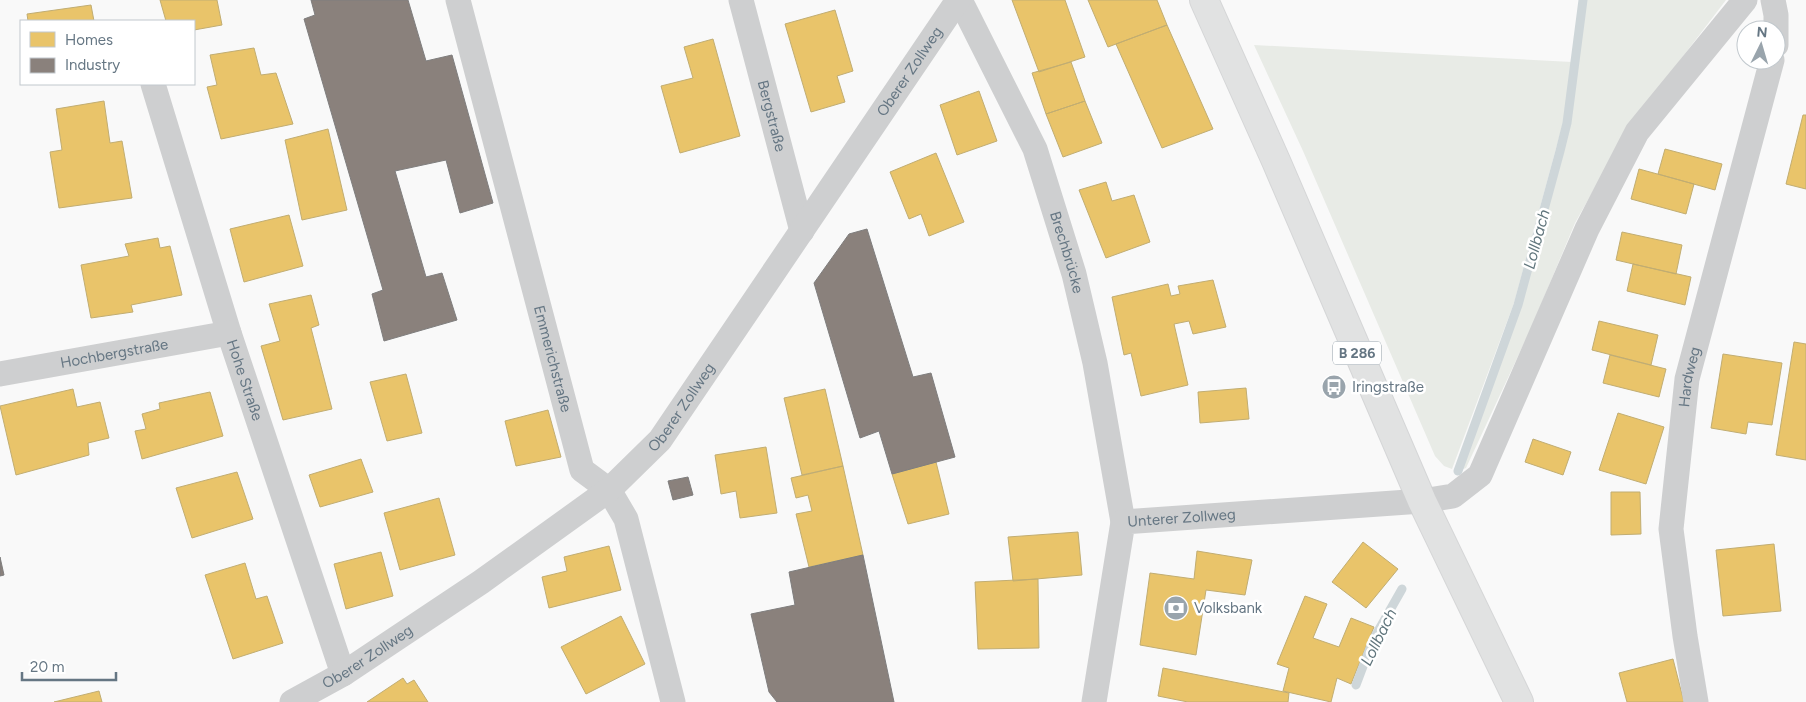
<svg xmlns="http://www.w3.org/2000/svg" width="1806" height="702" font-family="Figtree,sans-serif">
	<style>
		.green { fill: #e8ebe6 }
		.homes { fill: #e9c46a; stroke: #c1ad72 }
		.industry { fill: #8a817c; stroke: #7f7e7e }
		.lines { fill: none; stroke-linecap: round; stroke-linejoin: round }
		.stream { stroke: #ced6d9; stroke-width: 9 }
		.primary-casing { stroke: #d5d6d7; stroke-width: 30 }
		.street { stroke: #cecfd0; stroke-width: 25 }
		.primary { stroke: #e1e2e2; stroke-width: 28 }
		.labels { text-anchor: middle; stroke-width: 5; stroke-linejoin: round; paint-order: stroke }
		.shield { fill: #fff; stroke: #939fa8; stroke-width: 1 }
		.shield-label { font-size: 14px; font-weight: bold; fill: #657683 }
		.street-label { font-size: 15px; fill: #657683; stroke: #fff }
		.poi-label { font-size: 15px; fill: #657683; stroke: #fff; text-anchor: start }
		.water-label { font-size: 16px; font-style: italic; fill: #60757c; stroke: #fff }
	</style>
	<rect width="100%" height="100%" fill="#f9f9f9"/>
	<path class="green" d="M1583,0H1726L1629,127L1575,223L1532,326L1466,468L1458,471L1518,305L1560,151L1567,123Z
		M1254,45L1572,62L1563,123L1514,303L1452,469L1444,466L1435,456L1303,151Z"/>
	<path class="homes" d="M160,0H217L222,25L194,30V21H166Z
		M1012,0H1065L1085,57L1039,72Z
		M1088,0H1157L1167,25L1108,47Z
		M91,5L94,21H28L27,14Z
		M835,10L853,71L837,76L845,102L811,112L785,24Z
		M1167,25L1213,129L1162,148L1116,44Z
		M713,39L740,136L680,153L661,86L693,78L684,47Z
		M254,48L261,75L276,73L293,124L221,139L207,87L217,85L210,55Z
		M1071,62L1085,101L1046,114L1032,73Z
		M979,91L997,141L957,155L940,105Z
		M104,101L110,143L122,141L132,198L59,208L50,152L62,150L56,109Z
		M1085,101L1102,143L1063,157L1046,114Z
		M1803,115H1806V189L1786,184Z
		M328,129L347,210L302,220L285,140Z
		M1665,149L1722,164L1715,190L1658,174Z
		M936,153L964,222L929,236L921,214L909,219L890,172Z
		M1639,169L1694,184L1686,214L1631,199Z
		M1106,182L1112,201L1134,195L1150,242L1106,258L1079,190Z
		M289,215L303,266L244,282L230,229Z
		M1622,232L1682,245L1676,274L1616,260Z
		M158,238L160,248L170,246L182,295L131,305L133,312L91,318L81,265L129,256L125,244Z
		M1633,264L1691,277L1685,305L1627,291Z
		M1213,280L1226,327L1193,334L1189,321L1174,324L1188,385L1141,396L1131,353L1124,355L1112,297L1168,284L1171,296L1180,294L1178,286Z
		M311,295L319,325L311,328L332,409L283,420L261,346L280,341L269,304Z
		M1599,321L1658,335L1651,365L1592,350Z
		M1794,342L1806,344V460L1776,455Z
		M1723,354L1782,363L1772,425L1748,422L1746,434L1711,428Z
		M1610,355L1666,369L1659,397L1603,383Z
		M406,374L422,433L387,441L370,382Z
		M1246,388L1249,419L1200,423L1198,392Z
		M73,389L77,407L100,402L109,438L88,443L89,455L16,475L0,406Z
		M825,389L843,466L802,475L784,398Z
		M210,392L223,436L142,459L135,431L146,429L142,414L160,409L159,403Z
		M548,410L561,457L516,466L505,421Z
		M1618,413L1664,427L1646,484L1599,470Z
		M1533,439L1571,452L1563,475L1525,462Z
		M766,447L777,513L740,518L736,491L721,494L715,455Z
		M361,459L373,492L320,507L309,475Z
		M936,462L949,514L908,524L892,474Z
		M843,466L863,555L809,567L796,514L812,511L808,495L796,498L791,478Z
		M237,472L253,519L192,538L176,488Z
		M1611,492H1640L1641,534L1611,535Z
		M439,498L455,555L400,570L384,513Z
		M1078,532L1082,575L1013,581L1008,537Z
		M1363,542L1398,569L1366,608L1332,582Z
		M1774,544L1781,611L1723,616L1716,550Z
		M609,546L621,590L549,608L542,577L567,571L564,557Z
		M1197,551L1252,560L1245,595L1206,590L1196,655L1140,645L1150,573L1194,579Z
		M381,552L393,596L346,609L334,564Z
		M245,563L256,599L267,596L283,643L233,659L205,575Z
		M1038,579L1039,648L978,649L975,582Z
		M1305,596L1327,604L1313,638L1339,647L1351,618L1374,627L1351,684L1337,678L1331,702L1283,691L1289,668L1277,664Z
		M621,616L645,664L586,694L561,647Z
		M1673,659L1684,702H1627L1619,673Z
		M1163,668L1289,693L1288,702H1188L1158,696Z
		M403,678L407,684L414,680L428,702H367Z
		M99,691L102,702H54Z"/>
	<path class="industry" d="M311,0H408L426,61L452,55L493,203L460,213L446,160L395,171L426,277L442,273L457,320L384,341L372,294L383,290L304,19L315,15Z
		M867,229L913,377L931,373L955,457L892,474L879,431L860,438L814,283L849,234Z
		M688,477L693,495L673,500L668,481Z
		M863,555L894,702H777L769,692L751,614L795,605L789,572Z
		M0,557L4,575L0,576Z"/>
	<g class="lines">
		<path class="stream" d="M1458,471L1518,305L1560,151L1567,123L1583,0
			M1356,685L1373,640L1402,589"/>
		<defs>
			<path id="primary" d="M1204,0L1276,161L1422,501L1519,702"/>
		</defs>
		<use href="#primary" class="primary-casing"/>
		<g class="street">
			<path id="s1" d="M458,0L582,470L609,490L626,519L673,702"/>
			<path id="s2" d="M741,0L802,231"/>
			<path id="s3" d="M960,0L1035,149L1074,274L1095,363L1123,522"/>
			<path d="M1773,0L1776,15V45"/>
			<path id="s4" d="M153,84L229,333L343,674"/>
			<path id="s5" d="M0,374L229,333"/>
			<path id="s6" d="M292,702L343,674L481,582L609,490L660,440L958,0"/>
			<path id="s7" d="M1094,702L1123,522L1422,501L1453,496L1480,475L1587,229L1637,132L1745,0"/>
			<path id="s8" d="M1696,702L1685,636L1671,529L1687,379L1772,60"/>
		</g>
		<use href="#primary" class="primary"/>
	</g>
	<defs>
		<symbol id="bus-disc" viewBox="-11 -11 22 22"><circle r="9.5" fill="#99a4ac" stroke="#fff"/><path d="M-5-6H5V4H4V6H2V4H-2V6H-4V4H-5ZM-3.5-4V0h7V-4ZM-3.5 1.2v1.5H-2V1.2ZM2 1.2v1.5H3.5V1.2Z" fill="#fff"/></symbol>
		<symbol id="bank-disc" viewBox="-11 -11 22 22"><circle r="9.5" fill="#99a4ac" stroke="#fff"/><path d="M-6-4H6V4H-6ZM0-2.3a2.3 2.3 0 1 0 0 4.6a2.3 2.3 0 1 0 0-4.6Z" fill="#fff"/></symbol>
	</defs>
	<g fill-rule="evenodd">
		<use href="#bus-disc" x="1320" y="373" width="28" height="28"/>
		<use href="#bank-disc" x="1162" y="594" width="28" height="28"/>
	</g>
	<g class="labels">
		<rect class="shield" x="1333" y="341.5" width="48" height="23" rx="4"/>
		<g class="shield-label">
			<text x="1357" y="358">B 286</text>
		</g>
		<g class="street-label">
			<text dy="5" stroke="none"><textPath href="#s6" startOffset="898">Oberer Zollweg</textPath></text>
			<text dy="5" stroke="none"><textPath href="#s2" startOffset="120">Bergstraße</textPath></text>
			<text dy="5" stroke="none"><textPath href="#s3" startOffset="275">Brechbrücke</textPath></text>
			<text dy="5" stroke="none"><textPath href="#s5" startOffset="116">Hochbergstraße</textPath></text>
			<text dy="5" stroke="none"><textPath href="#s1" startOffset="371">Emmerichstraße</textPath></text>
			<text dy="5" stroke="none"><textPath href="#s8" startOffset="328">Hardweg</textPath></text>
			<text dy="5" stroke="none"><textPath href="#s4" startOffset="310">Hohe Straße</textPath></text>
			<text dy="5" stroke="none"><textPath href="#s6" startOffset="492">Oberer Zollweg</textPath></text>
			<text dy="5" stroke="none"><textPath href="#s7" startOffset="241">Unterer Zollweg</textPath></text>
			<text dy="5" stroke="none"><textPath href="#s6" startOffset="88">Oberer Zollweg</textPath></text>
		</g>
		<g class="poi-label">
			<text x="1352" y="392">Iringstraße</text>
			<text x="1194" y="613">Volksbank</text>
		</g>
		<g class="water-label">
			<text transform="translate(1536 239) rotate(-75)" y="6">Lollbach</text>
			<text transform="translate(1378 637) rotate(-64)" y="6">Lollbach</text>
		</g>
	</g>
	<rect x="20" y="20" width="175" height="65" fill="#ffffff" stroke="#c1c8cd"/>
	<rect x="30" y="32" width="25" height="15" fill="#e9c46a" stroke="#c1c8cd"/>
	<text x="65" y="45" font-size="15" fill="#657683">Homes</text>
	<rect x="30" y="58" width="25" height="15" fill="#8a817c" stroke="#c1c8cd"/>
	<text x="65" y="70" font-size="15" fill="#657683">Industry</text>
	<g transform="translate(1761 45) rotate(5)"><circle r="24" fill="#ffffff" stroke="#c1c8cd"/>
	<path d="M0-4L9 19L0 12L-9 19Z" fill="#99a4ac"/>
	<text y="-8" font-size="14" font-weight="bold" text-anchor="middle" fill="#657683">N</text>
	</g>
	<path d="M22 672v8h94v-8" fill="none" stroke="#657683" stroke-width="2.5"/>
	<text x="30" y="672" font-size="15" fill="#657683" stroke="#ffffff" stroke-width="4" paint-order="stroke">20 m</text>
</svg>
